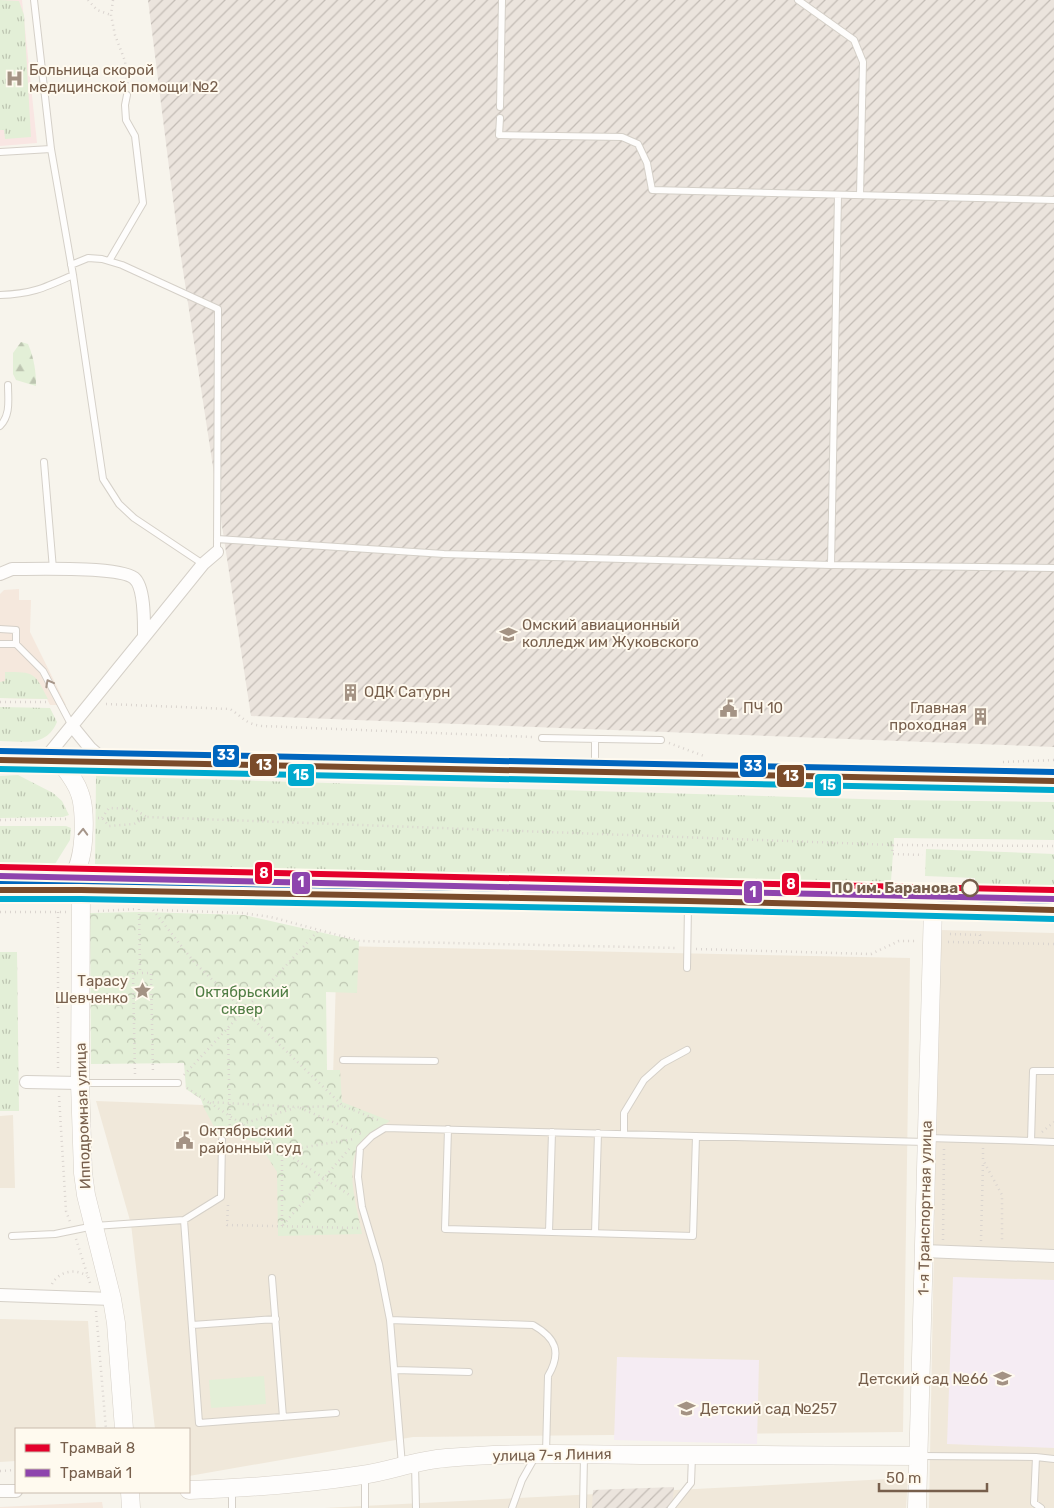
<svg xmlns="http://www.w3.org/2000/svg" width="1054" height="1508" font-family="Rubik,sans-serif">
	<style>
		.residential { fill: #f0e8da }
		.commercial { fill: #f5e8dd }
		.industrial { fill: url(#industrial-furrows) }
		.education { fill: #f5ecf3 }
		.medical { fill: #f9e6e3 }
		.grass { fill: url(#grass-tufts) }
		.forest { fill: url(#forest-firs) }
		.park { fill: url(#park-crowns) }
		.garden { fill: #e3efd7 }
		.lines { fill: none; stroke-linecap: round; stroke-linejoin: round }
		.lane-casing { stroke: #d5d0c8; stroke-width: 8 }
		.street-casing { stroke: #d5d0c8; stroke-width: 14 }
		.secondary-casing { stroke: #d6d0c7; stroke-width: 19 }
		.primary-casing { stroke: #d6cfc6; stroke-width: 21 }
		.path { stroke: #dad4cf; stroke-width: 2.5; stroke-dasharray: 1 4; stroke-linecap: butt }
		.lane { stroke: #fefdfc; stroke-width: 6 }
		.street { stroke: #fefdfc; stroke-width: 12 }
		.secondary { stroke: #fefdfc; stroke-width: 18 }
		.primary { stroke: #f3efe6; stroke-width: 20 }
		.bus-1-casing { stroke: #fffaef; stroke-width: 10 }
		.bus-2-casing { stroke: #fffaef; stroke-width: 10 }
		.bus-3-casing { stroke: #fffaef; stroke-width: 10 }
		.bus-1 { stroke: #7a4b2a; stroke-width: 6 }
		.bus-2 { stroke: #00a9ce; stroke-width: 6 }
		.bus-3 { stroke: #0065bd; stroke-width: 6 }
		.tram-1-casing { stroke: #fffaef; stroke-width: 10 }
		.tram-2-casing { stroke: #fffaef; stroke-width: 10 }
		.tram-1 { stroke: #e4002b; stroke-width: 6 }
		.tram-2 { stroke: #8e44ad; stroke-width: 6 }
		.oneway { stroke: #a6968a }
		.stop-dot { fill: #fffaef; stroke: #775f4c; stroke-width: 2.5 }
		.labels { text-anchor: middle; stroke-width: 4; stroke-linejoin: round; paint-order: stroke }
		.poi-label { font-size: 15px; fill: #775f4c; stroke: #fffaef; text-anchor: start }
		.stop-label { font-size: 15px; font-weight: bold; fill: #775f4c; stroke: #fffaef; text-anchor: end }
		.park-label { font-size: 15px; fill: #4f7d43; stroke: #fffaef }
		.street-label { font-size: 15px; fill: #775f4c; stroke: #fffaef }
		.line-badge { stroke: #fffaef; stroke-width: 2 }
		.badge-label { font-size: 14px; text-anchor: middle; font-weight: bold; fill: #fff }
	</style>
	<defs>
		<pattern id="industrial-furrows" width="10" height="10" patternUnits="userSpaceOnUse" patternTransform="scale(1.25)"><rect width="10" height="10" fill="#ebe4dd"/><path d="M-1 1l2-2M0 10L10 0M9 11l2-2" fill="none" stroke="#c3bcb5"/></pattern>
		<pattern id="grass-tufts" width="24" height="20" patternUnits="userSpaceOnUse" patternTransform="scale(1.25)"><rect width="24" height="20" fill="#e3efd7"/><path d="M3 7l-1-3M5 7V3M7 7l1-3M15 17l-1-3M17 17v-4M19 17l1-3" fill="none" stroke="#bdc5b1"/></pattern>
		<pattern id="forest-firs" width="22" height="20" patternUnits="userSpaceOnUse" patternTransform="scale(1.25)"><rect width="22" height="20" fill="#e3efd7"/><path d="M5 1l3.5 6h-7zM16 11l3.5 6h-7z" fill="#bdc5b1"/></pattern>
		<pattern id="park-crowns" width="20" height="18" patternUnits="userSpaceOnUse" patternTransform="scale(1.25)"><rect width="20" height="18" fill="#e3efd7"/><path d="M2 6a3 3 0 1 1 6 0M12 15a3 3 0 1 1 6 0" fill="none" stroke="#bdc5b1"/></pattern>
	</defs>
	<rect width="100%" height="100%" fill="#f7f4ec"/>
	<path class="residential" d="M940,930L1054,933V1508H929Z
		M337,946L910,958L903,1432L413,1437L189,1476V1429H155L131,1224L96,1101L332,1110Z
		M13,1115L15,1188H0V1116Z
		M0,1319L88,1321L96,1429H16V1461L0,1462Z
		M908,1478L906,1508H324Z"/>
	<path class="commercial" d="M19,589V600H31L30,632L66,705H50L47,699L0,698V594L4,590Z
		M102,1502L103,1508H0V1507Z"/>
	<path class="industrial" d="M148,0H1054V747L251,716L177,231Z
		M674,1487L672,1508H592L593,1490Z"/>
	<path class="education" d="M953,1277L1054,1280V1448L947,1444Z
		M617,1357L759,1360L757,1444L614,1440Z"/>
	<path class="medical" d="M0,0H22L37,143L0,146Z"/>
	<path class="grass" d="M0,0L19,1L24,15L31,137L5,139L4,130H0Z
		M5,672C35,672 34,672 48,699L0,698V682L5,681Z
		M0,707L50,708L57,722C46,748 23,741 0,741Z
		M18,775L53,793L62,801L69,815L63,817L0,818V776Z
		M96,776L894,800L1054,802V840L894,838L890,896L105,881L95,864Z
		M0,826H66L71,828L70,840L55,864L40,878L23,880L14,878L0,870Z
		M926,849L1054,854V896L975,894V878L925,876Z
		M0,952H17L19,1111H0Z"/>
	<path class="forest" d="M21,342L28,344C34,358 36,371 36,386L16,380L13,374V353Z"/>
	<path class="park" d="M142,912L244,915L359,941L357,993L326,992L327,1070H340L342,1102L390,1121C379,1128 363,1135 357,1148C346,1174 357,1208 362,1234L278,1236L277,1172L258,1142L218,1134L204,1108L201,1099L186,1089L184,1063L91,1064L90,913Z"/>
	<path class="garden" d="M264,1376L266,1404L211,1408L209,1380Z"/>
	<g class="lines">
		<defs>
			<path id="lane" d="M34,0L51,149L73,275L103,479L119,504L134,518L203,564
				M798,0L854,40L863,62L860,195
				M500,107L502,0
				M500,118L499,135L622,137L638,144L647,163L652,190L1054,200
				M0,152L51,149
				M109,261L143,203L135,136L126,120L125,105L127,95
				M71,265L88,258L102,259L122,265L218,309L217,552
				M0,295C32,294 44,288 73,275
				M0,426C11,415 8,399 8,385
				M44,462L53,569
				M217,539L444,554L831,565L1054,568
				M831,565L838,195
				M0,629L16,630V644
				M0,644H16L43,671L72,726
				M542,738L661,740
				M595,770V739
				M687,968L688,905
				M343,1060L435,1061
				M81,1083H178
				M448,1129L445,1229L693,1236L696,1136
				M624,1134V1113L644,1080L663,1063L687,1050
				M928,1138L1031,1141L1033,1071H1054
				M1031,1141L1054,1142
				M184,1220L221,1197L222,1140
				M549,1232L552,1132
				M595,1233L598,1133
				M12,1236L55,1234L94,1226L184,1220L199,1423L336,1413
				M272,1278L283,1417
				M390,1320L533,1325C556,1338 562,1352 548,1376L546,1453
				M192,1325L276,1319
				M395,1370L469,1372
				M920,1456L1036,1457L1054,1459
				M1036,1457L1034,1503L1041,1508
				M415,1464L416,1508
				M402,1465L390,1320L379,1264L362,1207L358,1177L360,1148L372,1136L385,1128L926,1142
				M365,1477V1508
				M232,1489V1508
				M512,1508L522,1480L535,1457
				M583,1508L584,1456
				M671,1508L691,1483L692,1456"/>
			<path id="street" d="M0,574L12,569C34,569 119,566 134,578C145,587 144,623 144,637L44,760
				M144,637L203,564L217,552
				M72,726L90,748L105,761
				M26,1082L80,1083
				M923,1251L1054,1256
				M0,1295L112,1299
				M0,1491H16"/>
			<path id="secondary" d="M47,890C54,886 65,883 71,877C86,864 86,811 80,794C76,781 67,771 59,760
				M81,890L80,1083L83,1173L86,1195L112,1299L116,1323L124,1429
				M189,1490C246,1488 304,1484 362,1475C390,1471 417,1460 446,1458C514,1452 582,1454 650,1455C739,1455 829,1455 918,1456
				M130,1492L131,1508
				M917,1508L933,907"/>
			<path id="primary" d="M0,760L1054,781
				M0,890H81L688,901L1054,910"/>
		</defs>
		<use href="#lane" class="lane-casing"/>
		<use href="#street" class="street-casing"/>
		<use href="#secondary" class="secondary-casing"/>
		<use href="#primary" class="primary-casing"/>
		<path class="path" d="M88,0L97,10L111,15
			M113,0L111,15L115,35L125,61L128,86
			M0,702H48
			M106,704L230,709C243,717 245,724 262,726L533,737
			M669,743L704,756
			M1003,762L1054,760
			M98,818H102L109,826L134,824L147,817L893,845L1054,846
			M102,818L109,808L134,809L147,817
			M0,820L68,819
			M893,845L892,854L923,855
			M139,909L140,973
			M153,910L194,962L343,1106L378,1120
			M157,910L243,913L271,917L360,941L678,948
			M98,911L137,909
			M0,912H66
			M58,912V1071
			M950,934L980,935V942
			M948,942L1054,944
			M696,949L871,954L899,941H917
			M228,1029L230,1133
			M135,1074L133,973H151L153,1074
			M184,1075L319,930
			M187,1088L208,1102L298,1107L343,1106
			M59,1096L66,1211L70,1222
			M210,1103L351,1196
			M300,1108L361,1134
			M242,1124L295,1108
			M1042,1132L1054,1122
			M983,1148V1160L1002,1195V1240
			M228,1205L227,1225L359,1228
			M283,1225L350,1148
			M282,1226V1151L354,1139
			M76,1239L91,1286
			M943,1240L944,1148
			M981,1241L983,1162
			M52,1284C59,1271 76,1268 87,1276
			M96,1311L106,1429
			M0,1471L16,1470"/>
		<use href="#lane" class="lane"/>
		<use href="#street" class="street"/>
		<use href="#secondary" class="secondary"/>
		<use href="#primary" class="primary"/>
		<defs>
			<path id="bus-1" d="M0,760L1054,781
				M0,890H81L688,901L1054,910"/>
			<path id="bus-2" d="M0,769L1054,790
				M0,899H81L688,910L1054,919"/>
			<path id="bus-3" d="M0,751L1054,772
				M0,881H81L688,892L1054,901"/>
		</defs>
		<use href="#bus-1" class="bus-1-casing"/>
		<use href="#bus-2" class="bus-2-casing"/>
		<use href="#bus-3" class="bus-3-casing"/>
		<use href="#bus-1" class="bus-1"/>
		<use href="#bus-2" class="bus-2"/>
		<use href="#bus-3" class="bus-3"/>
		<defs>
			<path id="tram-1" d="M0,867L1054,890"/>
			<path id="tram-2" d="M0,876L1054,899"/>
		</defs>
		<use href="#tram-1" class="tram-1-casing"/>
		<use href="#tram-2" class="tram-2-casing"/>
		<use href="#tram-1" class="tram-1"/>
		<use href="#tram-2" class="tram-2"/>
	</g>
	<defs><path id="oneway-chevron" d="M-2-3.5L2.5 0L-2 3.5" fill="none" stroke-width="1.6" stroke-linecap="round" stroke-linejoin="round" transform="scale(1.25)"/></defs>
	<g class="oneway">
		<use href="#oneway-chevron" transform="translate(49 683) rotate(-118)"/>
		<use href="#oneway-chevron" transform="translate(83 832) rotate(-88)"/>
	</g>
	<defs>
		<symbol id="hospital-bare" viewBox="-9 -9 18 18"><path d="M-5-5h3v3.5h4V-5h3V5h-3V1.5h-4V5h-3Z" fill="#a49384" stroke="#fffaef" stroke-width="2.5" paint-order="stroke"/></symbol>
		<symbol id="university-bare" viewBox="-9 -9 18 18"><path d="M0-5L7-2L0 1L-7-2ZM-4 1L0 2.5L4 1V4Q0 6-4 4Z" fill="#a49384" stroke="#fffaef" stroke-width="2.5" paint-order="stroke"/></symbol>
		<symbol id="building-bare" viewBox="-9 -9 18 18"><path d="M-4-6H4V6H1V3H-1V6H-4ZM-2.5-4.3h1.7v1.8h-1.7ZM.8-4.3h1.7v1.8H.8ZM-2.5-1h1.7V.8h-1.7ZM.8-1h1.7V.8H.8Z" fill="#a49384" stroke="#fffaef" stroke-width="2.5" paint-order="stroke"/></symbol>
		<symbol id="civic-bare" viewBox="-9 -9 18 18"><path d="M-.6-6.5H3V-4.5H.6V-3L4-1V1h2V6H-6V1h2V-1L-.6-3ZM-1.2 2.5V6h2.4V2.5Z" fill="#a49384" stroke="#fffaef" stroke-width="2.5" paint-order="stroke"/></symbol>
		<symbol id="sight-bare" viewBox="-9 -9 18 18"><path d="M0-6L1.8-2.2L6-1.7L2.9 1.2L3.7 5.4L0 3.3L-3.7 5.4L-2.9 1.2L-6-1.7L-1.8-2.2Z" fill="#a49384" stroke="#fffaef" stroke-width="2.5" paint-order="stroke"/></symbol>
		<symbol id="school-bare" viewBox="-9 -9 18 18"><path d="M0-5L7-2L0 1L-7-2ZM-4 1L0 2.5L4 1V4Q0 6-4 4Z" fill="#a49384" stroke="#fffaef" stroke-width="2.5" paint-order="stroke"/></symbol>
	</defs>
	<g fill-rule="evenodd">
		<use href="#hospital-bare" x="2" y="66" width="25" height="25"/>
		<use href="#university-bare" x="496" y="622" width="25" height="25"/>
		<use href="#building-bare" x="338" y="680" width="25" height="25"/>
		<use href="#civic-bare" x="716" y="696" width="25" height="25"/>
		<use href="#building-bare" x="968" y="704" width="25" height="25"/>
		<use href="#sight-bare" x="130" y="978" width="25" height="25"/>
		<use href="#civic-bare" x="172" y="1128" width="25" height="25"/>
		<use href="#school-bare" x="990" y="1366" width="25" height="25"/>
		<use href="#school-bare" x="674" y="1396" width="25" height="25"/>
	</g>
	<circle class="stop-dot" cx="970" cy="888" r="8"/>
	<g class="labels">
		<g class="poi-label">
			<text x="29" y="75">Больница скорой<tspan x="29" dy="17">медицинской помощи №2</tspan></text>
			<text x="522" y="630">Омский авиационный<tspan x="522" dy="17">колледж им Жуковского</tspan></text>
			<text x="364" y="697">ОДК Сатурн</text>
			<text x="743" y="713">ПЧ 10</text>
			<text x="967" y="713" text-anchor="end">Главная<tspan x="967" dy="17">проходная</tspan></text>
			<text x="128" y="986" text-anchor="end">Тарасу<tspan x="128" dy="17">Шевченко</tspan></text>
			<text x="199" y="1136">Октябрьский<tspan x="199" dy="17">районный суд</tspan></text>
			<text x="988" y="1384" text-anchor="end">Детский сад №66</text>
			<text x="700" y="1414">Детский сад №257</text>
		</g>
		<g class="stop-label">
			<text x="958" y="893">ПО им. Баранова</text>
		</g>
		<g class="park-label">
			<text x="242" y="997">Октябрьский<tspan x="242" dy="17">сквер</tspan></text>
		</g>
		<g class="street-label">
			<text transform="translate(83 1116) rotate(-92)" y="5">Ипподромная улица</text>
			<text transform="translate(925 1208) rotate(-89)" y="5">1-я Транспортная улица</text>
			<text transform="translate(552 1455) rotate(-1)" y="5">улица 7-я Линия</text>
		</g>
	</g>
	<g class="line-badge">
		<rect x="212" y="744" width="28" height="24" rx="5" fill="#0065bd"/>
		<rect x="249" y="753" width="29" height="24" rx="5" fill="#7a4b2a"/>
		<rect x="739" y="754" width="28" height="24" rx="5" fill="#0065bd"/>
		<rect x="287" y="763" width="28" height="24" rx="5" fill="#00a9ce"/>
		<rect x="776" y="764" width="29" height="24" rx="5" fill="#7a4b2a"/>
		<rect x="814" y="773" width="28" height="24" rx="5" fill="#00a9ce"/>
		<rect x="254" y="861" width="19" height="24" rx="5" fill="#e4002b"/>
		<rect x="291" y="871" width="20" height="24" rx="5" fill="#8e44ad"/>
		<rect x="781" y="872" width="19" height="24" rx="5" fill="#e4002b"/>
		<rect x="743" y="880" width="20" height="24" rx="5" fill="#8e44ad"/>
	</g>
	<g class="badge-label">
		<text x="226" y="760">33</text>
		<text x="264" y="770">13</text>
		<text x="753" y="771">33</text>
		<text x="301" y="780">15</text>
		<text x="791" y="781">13</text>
		<text x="828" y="790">15</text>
		<text x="264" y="878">8</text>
		<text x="301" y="887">1</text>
		<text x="791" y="889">8</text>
		<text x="753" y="897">1</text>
	</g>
	<rect x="15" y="1428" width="175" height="65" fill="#fffaef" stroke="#c9bcae"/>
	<rect x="25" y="1444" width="25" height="8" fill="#e4002b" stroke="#c9bcae"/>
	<text x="60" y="1453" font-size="15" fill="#775f4c">Трамвай 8</text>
	<rect x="25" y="1469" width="25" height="8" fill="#8e44ad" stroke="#c9bcae"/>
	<text x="60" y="1478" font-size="15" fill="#775f4c">Трамвай 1</text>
	<path d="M879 1483v8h108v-8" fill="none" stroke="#775f4c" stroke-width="2.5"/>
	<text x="886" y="1483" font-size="15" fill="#775f4c" stroke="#fffaef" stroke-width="4" paint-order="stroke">50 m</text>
</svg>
